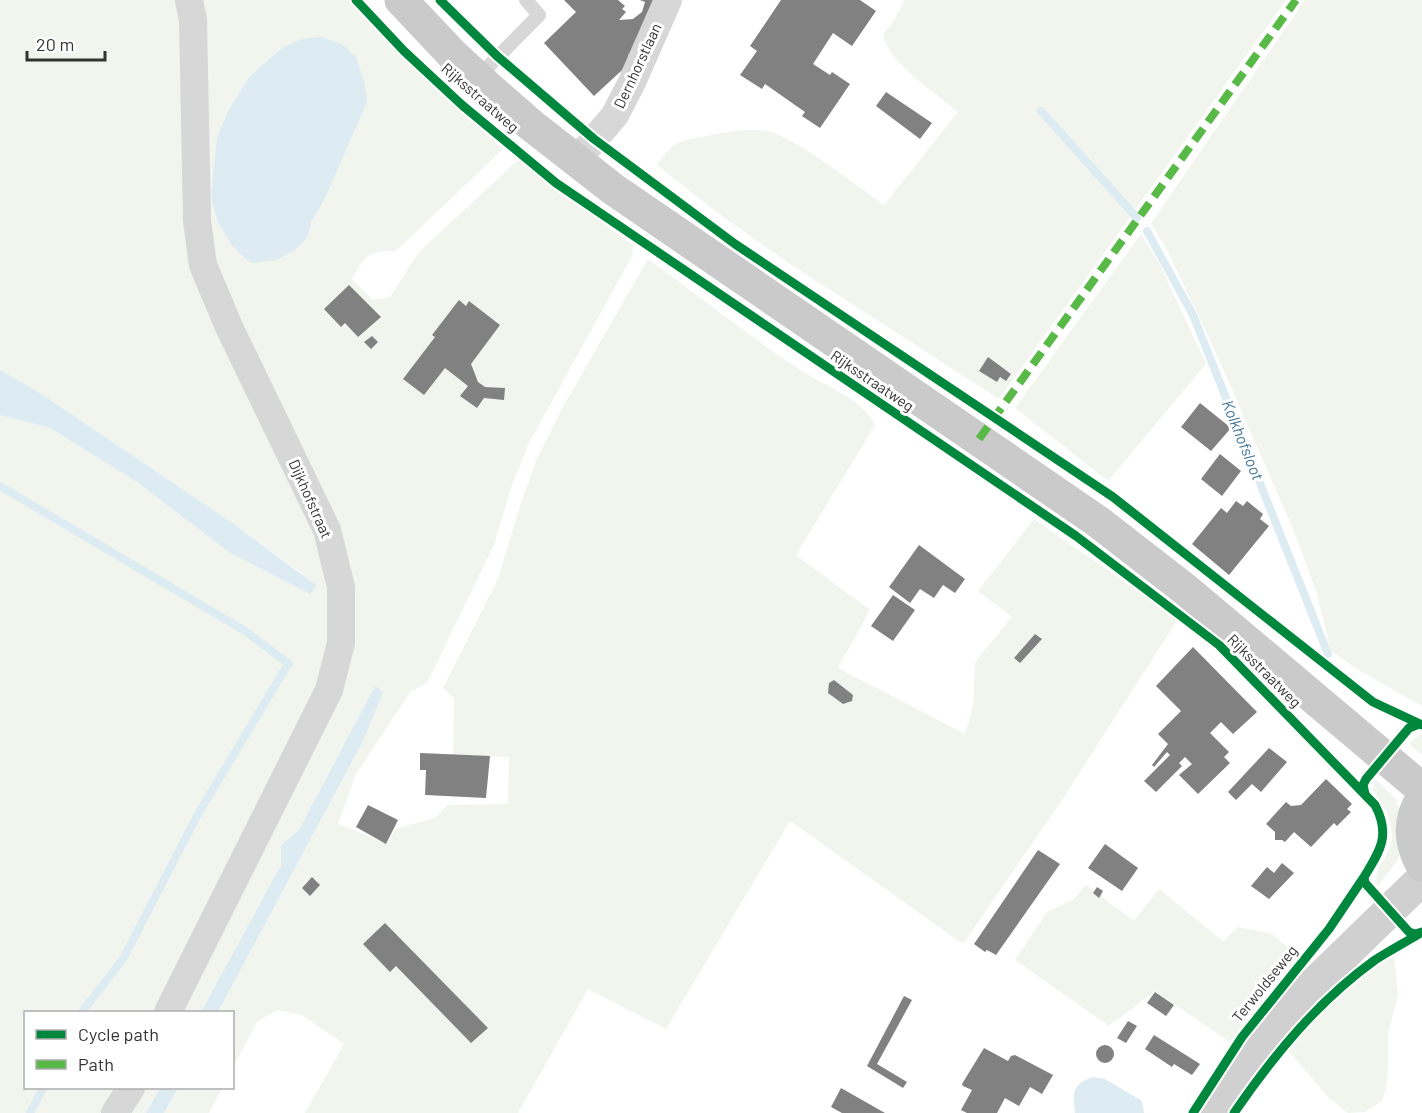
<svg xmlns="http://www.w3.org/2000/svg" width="1422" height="1113" font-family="Barlow,sans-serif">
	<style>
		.green { fill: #f1f5ed; fill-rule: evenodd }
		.water { fill: #ddebf3 }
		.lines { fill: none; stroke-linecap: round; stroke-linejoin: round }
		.stream { stroke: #ddebf3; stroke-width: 8 }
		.building { fill: #818181 }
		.lane { stroke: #d7d7d7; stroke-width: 14 }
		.street { stroke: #d7d7d7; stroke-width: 28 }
		.secondary { stroke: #d0d0d0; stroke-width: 33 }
		.primary { stroke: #cacaca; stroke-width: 33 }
		.quiet { stroke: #58b947; stroke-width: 8; stroke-dasharray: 15 8; stroke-linecap: butt }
		.cycleway-casing { stroke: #fff; stroke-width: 13 }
		.cycleway { stroke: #00873e; stroke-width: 9 }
		.labels { text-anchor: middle; stroke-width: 6; stroke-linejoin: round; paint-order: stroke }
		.street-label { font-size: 15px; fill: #333; stroke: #fff }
		.water-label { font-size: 16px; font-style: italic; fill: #3f7597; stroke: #fff }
	</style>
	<rect width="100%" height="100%" fill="#fff"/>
	<path class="green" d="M0,0H179L185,179L318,535L332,623L320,686L163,1012H26V1088H122L106,1113H0V415L50,428L137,482L305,576L231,522L40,393L0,370Z
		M201,0H348L399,55L503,149L396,251C366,251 366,255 352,279L373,300L390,297L418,253L518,160L633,245L632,256L529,443L512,485L494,545L427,683L411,691L356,774L338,824L388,844L395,829L435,818L447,805L508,804L509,757L453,756L454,698L443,688L498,579L521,503L536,461L564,405L648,259C699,296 749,336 802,371C826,387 862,398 875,425L796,555L870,610L838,668L965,734L973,706L975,662L1012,617L978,591L1034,519L1178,619L1062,800L963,944L790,821L666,1029L588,989L518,1113H305L344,1044L302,1015L277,1010L257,1022L233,1068L232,1012H218L363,741L375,686L299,831L281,845V865L201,1012H179L353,626L209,252ZM282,48L326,196L312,221L307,238L215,160L217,137L228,111L249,77Z
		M905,0H1286L999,399L787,262L723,217L657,165C673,141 679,141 706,136C725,132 747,128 766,131C791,134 860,188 884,205L958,112C937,94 886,61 883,34L891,25Z
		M1305,0H1422V706L1360,671L1331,651L1316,591L1294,531L1212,344L1168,252L1151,223Z
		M1141,234L1161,267L1206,364L1108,481L1015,408Z
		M1421,734L1422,735V755L1409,744Z
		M1375,779L1396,799L1402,817V844L1398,860L1377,887C1374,870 1381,866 1388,852C1399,829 1385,808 1373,790Z
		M1086,885L1134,921L1159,889L1223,941L1238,927L1270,933L1299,956L1272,986L1230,1042L1155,991L1109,1026L1015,960L1047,912L1074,899Z
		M1394,955L1398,996L1388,1032V1068L1386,1088L1382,1101L1365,1112L1348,1113L1328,1097L1287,1049C1319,1013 1353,981 1394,955Z
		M140,1088H160L146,1113H126Z
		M178,1088H222L209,1113H164Z"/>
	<path class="water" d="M321,37L342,44L356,57L364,81L367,102L326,196L312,221L307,238L295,250L276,260L251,263L233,247L217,220L211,196L217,137L228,111L249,77L282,48L301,39Z
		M0,370L40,393L231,522L317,586L310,594L229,552L137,482L50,428L0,415Z
		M375,686L383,692L363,741L218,1012H201L281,865V845L299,830Z
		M1093,1077L1105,1079L1142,1101L1144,1113H1075C1073,1092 1071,1085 1093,1077Z
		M160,1088H178L164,1113H146Z"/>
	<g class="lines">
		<path class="stream" d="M1041,111L1137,218
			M1147,231L1193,315L1328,654
			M0,486L245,631L289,664L285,669L198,814L123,959L82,1012
			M30,1113L43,1088"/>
	</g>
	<path class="building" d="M564,0H618L625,6L622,9L626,12L619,20L633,19L642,12L645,2L640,0H660L643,41L628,55L633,60L594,96L544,43L576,12Z
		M781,0H860L876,11L852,46L833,33L813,64L830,75L832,72L850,84L820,128L802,116L805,112L765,84L762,89L740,75L757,51L750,46Z
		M886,92L932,123L920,139L876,106Z
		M349,285L381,317L358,337L345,323L341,327L324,309Z
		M459,300L466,306L469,301L500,325L471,364L478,382L485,387L505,388L504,400L484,398L477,408L460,396L468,386L445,368L424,395L403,379L435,337L432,335Z
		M372,336L378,342L371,349L364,342Z
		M988,357L1011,374L1006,381L1000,377L997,382L979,371Z
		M1200,403L1231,428L1211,451L1181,427Z
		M1220,454L1241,471L1222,496L1201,479Z
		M1236,501L1243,506L1247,501L1263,514L1260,519L1269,526L1229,575L1192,544L1221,508L1227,513Z
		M919,545L965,579L955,593L943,585L934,598L920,589L910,603L889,587Z
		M893,595L915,610L893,641L871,626Z
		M1035,634L1042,639L1020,663L1014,658Z
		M1193,647L1257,712L1233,734L1221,722L1210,733L1229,752L1224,757L1230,763L1198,794L1179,775L1192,764L1185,757L1179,763L1182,766L1156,792L1144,781L1170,755L1167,752L1154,767L1152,765L1168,744L1158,734L1181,711L1156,686Z
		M834,680L853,695L852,701L843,704L828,693L829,683Z
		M1269,748L1287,762L1261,792L1252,784L1236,800L1228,792Z
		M420,753L490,756L486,798L425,795L426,770H420Z
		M1326,779L1352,804L1347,809L1351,812L1337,826L1334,823L1311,847L1294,832L1285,842L1282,840H1275V832L1266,824L1286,802L1291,806L1301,805Z
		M368,805L398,820L386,844L356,827Z
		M1105,844L1138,868L1122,891L1088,868Z
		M1038,850L1060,864L996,955L987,950L985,952L974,944Z
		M1282,863L1294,873L1269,899L1251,886L1267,867L1274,873Z
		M312,877L320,885L310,896L302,888Z
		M1097,887L1103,891L1099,898L1093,893Z
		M385,923L488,1028L471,1043L396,966L390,972L363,944Z
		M1155,992L1174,1005L1166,1016L1147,1003Z
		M904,996L912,1000L877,1064L907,1082L903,1088L867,1066Z
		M1128,1021L1137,1026L1126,1043L1117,1038Z
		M1154,1035L1200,1064L1192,1075L1174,1064L1172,1067L1145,1049Z
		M1096 1054a9 9 0 1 1 18 0a9 9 0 1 1-18 0Z
		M984,1048L1008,1061L1011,1056L1015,1055L1053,1075L1042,1094L1030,1087L1019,1106L1005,1098L997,1113H967L961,1110L972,1090L963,1086L962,1084Z
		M841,1088L885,1113H842L831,1107Z"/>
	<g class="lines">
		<path class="lane" d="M478,77L539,15L526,0"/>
		<path class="street" d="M576,161L615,115L632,82L668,0
			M168,1012L329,690L341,643V587L327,530L229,327L203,265L197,221L193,20L189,0
			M115,1113L131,1088"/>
		<path class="secondary" d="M1213,1113L1279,1018L1422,879"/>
		<path class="primary" d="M401,0L452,54L491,90L531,125L613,189L1097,521L1186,590L1422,789
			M1422,799C1408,820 1410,844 1422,865"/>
		<path class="quiet" d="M979,439L1296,0"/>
		<defs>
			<path id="cycleway" d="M356,0L404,51L462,105L556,183L1076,536L1219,645L1375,805C1391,835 1380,851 1364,877L1365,883L1409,932L1415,934L1422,932
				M440,0L497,56L594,139L735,244L1113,497L1373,702L1422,725
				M1365,794L1363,785L1366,779L1409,728L1419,724
				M1193,1113L1242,1037L1329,929L1364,877
				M1234,1113C1273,1056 1318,1001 1375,960C1389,951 1404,943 1419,934"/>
		</defs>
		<use href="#cycleway" class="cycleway-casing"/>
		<use href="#cycleway" class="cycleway"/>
	</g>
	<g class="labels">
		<g class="street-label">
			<text transform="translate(638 66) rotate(-65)" y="5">Dernhorstlaan</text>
			<text transform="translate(480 98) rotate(41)" y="5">Rijksstraatweg</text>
			<text transform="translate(872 381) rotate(34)" y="5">Rijksstraatweg</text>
			<text transform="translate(310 499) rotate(66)" y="5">Dijkhofstraat</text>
			<text transform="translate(1264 671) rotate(45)" y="5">Rijksstraatweg</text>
			<text transform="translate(1265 984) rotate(-51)" y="5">Terwoldseweg</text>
		</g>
		<g class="water-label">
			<text transform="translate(1243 440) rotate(68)" y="6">Kolkhofsloot</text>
		</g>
	</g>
	<rect x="24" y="1011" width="210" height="78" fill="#ffffff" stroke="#adadad" stroke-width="1.5"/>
	<rect x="36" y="1030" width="30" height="9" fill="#00873e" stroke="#adadad" stroke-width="1.5"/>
	<text x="78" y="1041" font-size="18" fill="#333333">Cycle path</text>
	<rect x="36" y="1060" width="30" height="9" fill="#58b947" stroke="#adadad" stroke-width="1.5"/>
	<text x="78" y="1071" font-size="18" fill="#333333">Path</text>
	<path d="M27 51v9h78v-9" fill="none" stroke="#333333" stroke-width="3"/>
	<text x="36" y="51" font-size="18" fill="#333333" stroke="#ffffff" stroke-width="4.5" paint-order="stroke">20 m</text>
</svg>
